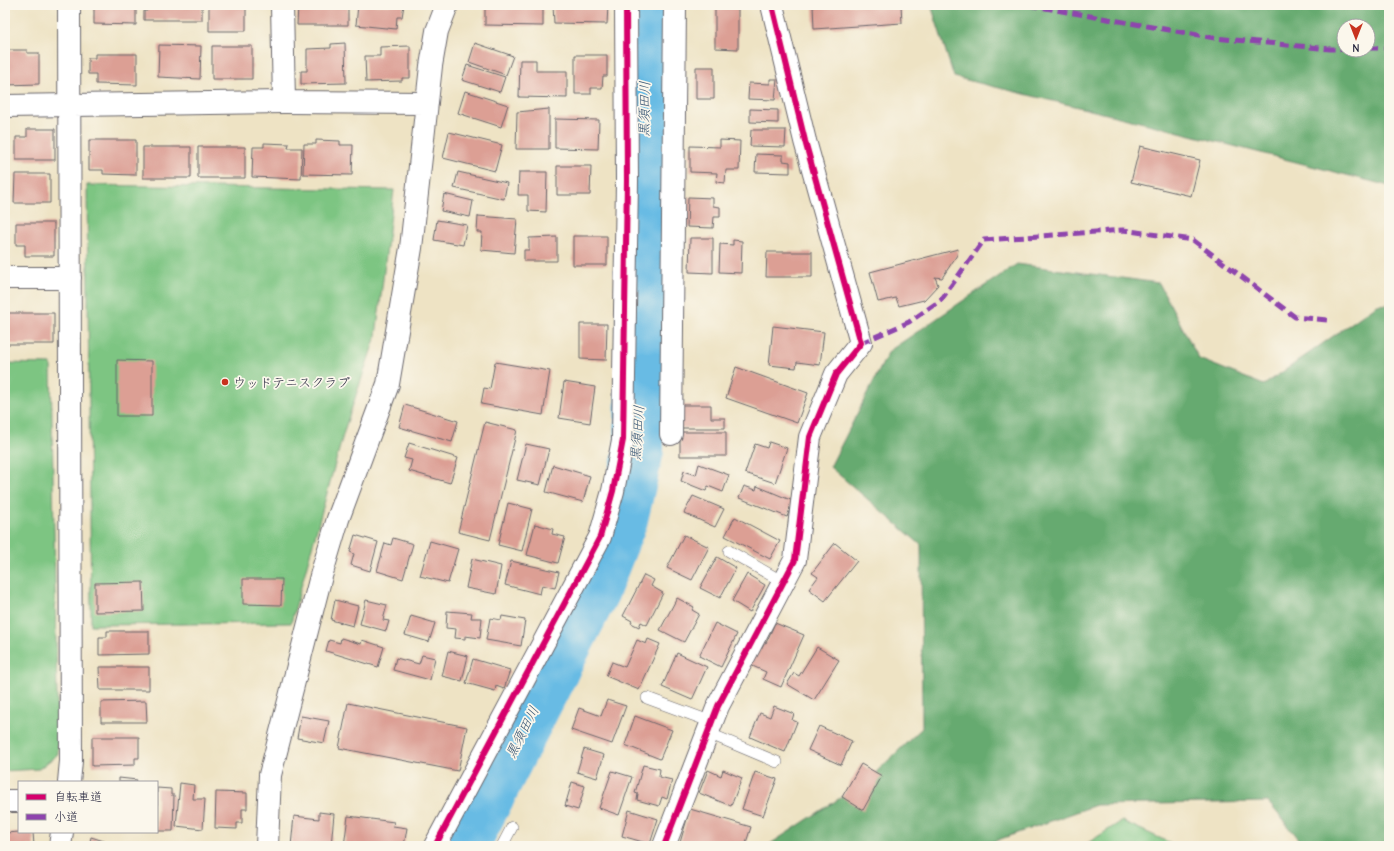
<svg xmlns="http://www.w3.org/2000/svg" width="1394" height="851" font-family="'Comic Neue','Klee One',sans-serif">
	<style>
		.green { fill: #7dc582; stroke: #50745e }
		.forest { fill: #66aa70; stroke: #446656; fill-rule: evenodd }
		.lines { fill: none; stroke-linecap: round; stroke-linejoin: round }
		.river { stroke: #68bbe4; stroke-width: 50 }
		.building { fill: #dc9f94 }
		.lane-casing { stroke: #69666b; stroke-width: 12 }
		.street-casing { stroke: #69666b; stroke-width: 24 }
		.lane { stroke: #fff; stroke-width: 11 }
		.street { stroke: #fff; stroke-width: 22 }
		.quiet { stroke: #8e44ad; stroke-width: 5; stroke-dasharray: 10 5; stroke-linecap: butt }
		.cycleway-casing { stroke: #fbf7ec; stroke-width: 8 }
		.cycleway { stroke: #d6006c; stroke-width: 6 }
		.poi-dot { fill: #c8321e; stroke: #fbf7ec; stroke-width: 1.5 }
		.labels { text-anchor: middle; stroke-width: 3.5; stroke-linejoin: round; paint-order: stroke }
		.poi-label { font-size: 13px; fill: #22223b; stroke: #fbf7ec; text-anchor: start }
		.water-label { font-size: 14px; font-style: italic; fill: #3a5876; stroke: #fbf7ec }
	</style>
	<rect width="100%" height="100%" fill="#fbf7ec"/>
	<filter id="ink" filterUnits="userSpaceOnUse"><feTurbulence type="fractalNoise" baseFrequency=".025" numOctaves="2"/><feDisplacementMap in="SourceGraphic" scale="8" xChannelSelector="R" yChannelSelector="G"/><feConvolveMatrix kernelMatrix="1 2 1 2 8 2 1 2 1" color-interpolation-filters="sRGB"/></filter>
	<filter id="wash" filterUnits="userSpaceOnUse"><feTurbulence type="fractalNoise" baseFrequency=".012" numOctaves="4" result="noise"/><feDisplacementMap in="SourceGraphic" scale="16" xChannelSelector="R" yChannelSelector="G"/><feGaussianBlur stdDeviation="0.9" result="paint"/><feColorMatrix in="noise" values="0 0 0 0 0 0 0 0 0 0 0 0 0 0 0 0 0 1.4 0 .05"/><feComposite in="paint" operator="in"/></filter>
	<g filter="url(#wash)">
		<rect width="100%" height="100%" fill="#eee3c4"/>
		<path class="green" d="M87,185L394,190L376,336L345,428L291,623L91,625Z
			M5,363L51,364L58,754L39,769L5,771Z
			M1122,821L1173,844L1175,846H1083Z"/>
		<path class="forest" d="M931,5H1389V186L1156,126L954,77ZM1344,26H1368V50H1344Z
			M1017,264L1159,283L1199,359L1264,385L1377,305L1389,304V846H1305L1268,802L1096,805L981,846H767L869,779L922,728L921,545L830,467L889,351Z"/>
		<g class="lines">
			<path class="river" d="M464,846L595,590L623,519L639,450L646,5"/>
		</g>
		<g id="blocks">
			<path class="building" d="M94,5H136V25L94,24Z
				M147,5H202V20H144V11H147Z
				M209,5H246V31H209Z
				M298,5H348V25H297Z
				M358,5H404L402,17H397L396,29L356,25Z
				M485,5H543V26L485,25Z
				M553,5H608L607,24L554,23Z
				M715,5H738V49L715,48Z
				M813,5H901L902,23L814,29Z
				M345,43L346,83L301,84V71H307V49L331,48V44Z
				M475,43L513,56L506,75L469,62Z
				M159,45L201,46L200,79L158,77Z
				M212,46H252V79H212Z
				M410,46V78H402V81L366,82L365,56H380V47Z
				M7,50H27V53H39V84L5,85V54H7Z
				M95,54H137V85L96,84V74H88V58H95Z
				M575,55H607V76H603L602,88H591V94H575Z
				M520,60H536V71H567V98L519,97Z
				M467,65L505,77L500,92L462,80Z
				M696,67H714V99H696Z
				M770,79H777L775,100L748,99L749,83L770,84Z
				M465,91L508,105L501,127L458,113Z
				M549,109V149H516L517,112Z
				M750,109L778,110V123L750,122Z
				M555,119L599,120L598,149L555,148Z
				M27,129H55V160H16V137H27Z
				M751,130H786L785,147L750,146Z
				M449,132L502,145L495,171L443,158Z
				M89,140H136V175L103,174V170H89Z
				M316,140L340,141V145H353L352,175L303,174L304,144H316Z
				M720,140L740,141L739,170H726L725,183L716,182L717,173L690,172V146L720,147Z
				M264,143L289,144L288,148H302L301,179L252,177L253,147H264Z
				M1140,146L1200,160L1191,196L1131,182Z
				M143,147H191V178H143Z
				M198,147H245V178H198Z
				M756,154L783,155V161L790,162V173L755,172Z
				M557,166H591L590,195H557Z
				M458,172L507,183L504,199L454,188Z
				M519,172H547L546,212L528,211V195H518Z
				M15,174H50V203H14Z
				M444,194L473,201L470,217L441,211Z
				M688,197L713,198V206L720,207V217H714L713,228L687,227Z
				M478,216L517,219L514,253L481,250L482,232H477Z
				M437,220L467,225L463,245L434,240Z
				M16,223H54V256H25V245H16Z
				M573,236H607V265H573Z
				M557,237V261H524V250H529V238Z
				M690,238H713V273L689,272Z
				M733,240L742,241L741,273L719,272L720,244L733,245Z
				M958,249L957,255L942,278L935,277L938,285L924,300L899,306L896,298L878,302L870,272Z
				M767,252H812V277H766Z
				M7,313H54V344H7Z
				M580,324H607L606,360L580,359Z
				M773,326L824,332L820,365L797,362L796,368L769,365Z
				M117,360L152,361V416H117Z
				M495,362L550,371L543,415L481,404L484,388L490,389Z
				M736,367L808,393L797,423L726,398Z
				M564,382L595,387L590,423L559,418Z
				M405,405L458,421L452,442L399,427Z
				M680,405H711V418H725V428H680Z
				M485,422L517,430L490,540L458,532Z
				M680,432H726V456H680Z
				M769,442L787,448L775,483L745,473L755,444L767,448Z
				M409,443L458,458L450,483L409,471L412,460L404,458Z
				M526,444L549,449L540,485L517,480Z
				M699,464L729,475L723,492L708,486L706,491L681,481L684,471L696,475Z
				M553,465L590,476L583,502L546,492Z
				M744,486L756,490L757,486L793,501L787,517L739,498Z
				M693,496L724,509L715,527L684,513Z
				M508,503L532,509L522,551L498,545Z
				M735,517L780,541L770,559L725,536Z
				M535,524L553,529L552,534L565,537L558,563L527,555Z
				M355,535L378,542L370,571L351,565L354,554L350,552Z
				M684,535L709,547L692,580L667,568Z
				M393,538L413,544L403,579L377,571L385,543L391,545Z
				M430,541L458,549L448,583L420,576Z
				M835,543L857,561L825,601L809,589L818,577L812,573Z
				M717,557L736,568L720,598L700,588Z
				M472,559L501,566L496,594L466,588Z
				M511,561L559,572L555,588L542,585L540,594L505,585Z
				M747,574L765,585L750,612L732,601Z
				M644,575L654,580L651,586L663,593L647,625L641,622L639,627L631,623L632,621L623,616Z
				M243,579H282L281,605L243,604Z
				M143,582L144,611L95,612V583Z
				M677,598L694,607L692,610L699,614L684,642L660,630Z
				M335,600L358,606L353,626L331,620Z
				M366,600L387,605L383,620L389,621L386,631L360,624Z
				M447,611L472,613L471,618H482L480,638L465,636V639L455,638L456,629L446,628Z
				M411,616L435,623L429,642L405,635Z
				M502,616L525,620L521,646L486,640L490,618L501,620Z
				M715,623L737,634L721,667L699,656Z
				M775,623L804,635L781,687L763,679L766,672L748,664L759,640L766,643Z
				M107,631H149V654L99,655V637H107Z
				M341,638L361,644L362,640L384,647L378,667L326,651L329,640L340,643Z
				M648,639L660,644L639,690L606,676L612,662L625,667L637,640L646,644Z
				M817,647L839,660L814,700L787,684L794,673L799,676Z
				M448,651L468,656L462,681L442,676Z
				M677,653L707,667L692,700L662,687Z
				M422,655L435,658L430,680L393,670L396,658L419,664Z
				M473,659L510,670L504,689L496,686L495,691L466,683Z
				M99,667H149V690H100Z
				M607,700L626,706L612,744L571,730L579,708L601,716Z
				M146,701L147,722H101V702Z
				M348,703L467,727L458,771L339,748Z
				M774,706L794,714L792,720L797,722L785,752L750,737L760,713L770,717Z
				M301,716L329,721L324,743L297,738Z
				M635,716L672,730L660,759L625,745Z
				M819,726L852,741L841,765L808,750Z
				M92,737H139V758H135V765L92,766Z
				M584,749L604,755L597,778L577,772Z
				M861,764L882,776L863,810L842,797Z
				M643,765L660,769L659,777L672,780L667,799L662,797L659,806L637,800L638,794L635,793Z
				M708,770L721,776L723,770L742,778L731,806L699,793Z
				M612,771L632,777L619,815L599,808Z
				M755,772L777,779L763,816L742,809Z
				M119,778L137,780L136,782H119Z
				M572,782L585,786L578,810L565,806Z
				M180,783L194,785L193,799H205L203,829L176,826Z
				M157,788L171,789V795H174L173,831H157Z
				M216,792L247,793V809H242V823H237V829L215,828Z
				M690,809L751,827L745,846H679Z
				M629,810L658,819L650,844L622,836Z
				M319,812L334,814L331,846H291L294,816L319,819Z
				M348,816L394,822L393,826L407,828L404,846H344Z
				M19,832H33L34,846H5V833Z
				M91,837L120,846H89Z
				M140,842L155,845V846H139Z"/>
		</g>
	</g>
	<g filter="url(#ink)">
		<use href="#blocks" fill-opacity="0" stroke="#69666b" stroke-width="1"/>
		<g class="lines">
			<defs>
				<path id="lane" d="M729,551L783,582
					M647,698L712,722
					M708,733L777,762
					M502,846L512,827"/>
				<path id="street" d="M282,5L284,102
					M5,106L284,102L426,103
					M5,278H70
					M671,434L675,5
					M69,782L71,761L69,5
					M5,801H19
					M60,846L62,832
					M267,846L270,775L321,576L338,519L388,384L411,248L431,66L437,31L447,5
					M435,846L600,537L613,491L623,440L627,181L626,5
					M664,846L718,706L795,560L810,437L836,374L861,343L805,141L772,5"/>
			</defs>
			<use href="#lane" class="lane-casing"/>
			<use href="#street" class="street-casing"/>
			<use href="#lane" class="lane"/>
			<use href="#street" class="street"/>
			<path class="quiet" d="M1028,5L1215,38L1330,49H1344
				M1368,48H1389
				M861,343L909,322L941,300L984,240L1123,230L1193,240L1295,317L1327,320"/>
			<defs>
				<path id="cycleway" d="M435,846L600,537L613,491L623,440L627,181L626,5
					M664,846L718,706L795,560L810,437L836,374L861,343L805,141L772,5"/>
			</defs>
			<use href="#cycleway" class="cycleway-casing"/>
			<use href="#cycleway" class="cycleway"/>
		</g>
	</g>
	<circle class="poi-dot" cx="225" cy="382" r="4"/>
	<g class="labels">
		<g class="poi-label">
			<text x="233" y="387">ウッドテニスクラブ</text>
		</g>
		<g class="water-label">
			<text transform="translate(644 109) rotate(-89)" y="5">黒須田川</text>
			<text transform="translate(637 433) rotate(-86)" y="5">黒須田川</text>
			<text transform="translate(522 732) rotate(-63)" y="5">黒須田川</text>
		</g>
	</g>
	<rect width="1394" height="851" fill="none" stroke="#fbf7ec" stroke-width="20"/>
	<rect x="18" y="781" width="140" height="52" fill="#fbf7ec" stroke="#a4a2a5"/>
	<rect x="26" y="794" width="20" height="6" fill="#d6006c" stroke="#a4a2a5"/>
	<text x="54" y="801" font-size="12" fill="#22223b">自転車道</text>
	<rect x="26" y="814" width="20" height="6" fill="#8e44ad" stroke="#a4a2a5"/>
	<text x="54" y="821" font-size="12" fill="#22223b">小道</text>
	<g transform="translate(1356 38) rotate(180)"><circle r="19" fill="#fbf7ec" stroke="#a4a2a5"/>
	<path d="M0-3L7 15L0 10L-7 15Z" fill="#c8321e"/>
	<text y="-6" font-size="11" font-weight="bold" text-anchor="middle" fill="#22223b">N</text>
	</g>
</svg>
